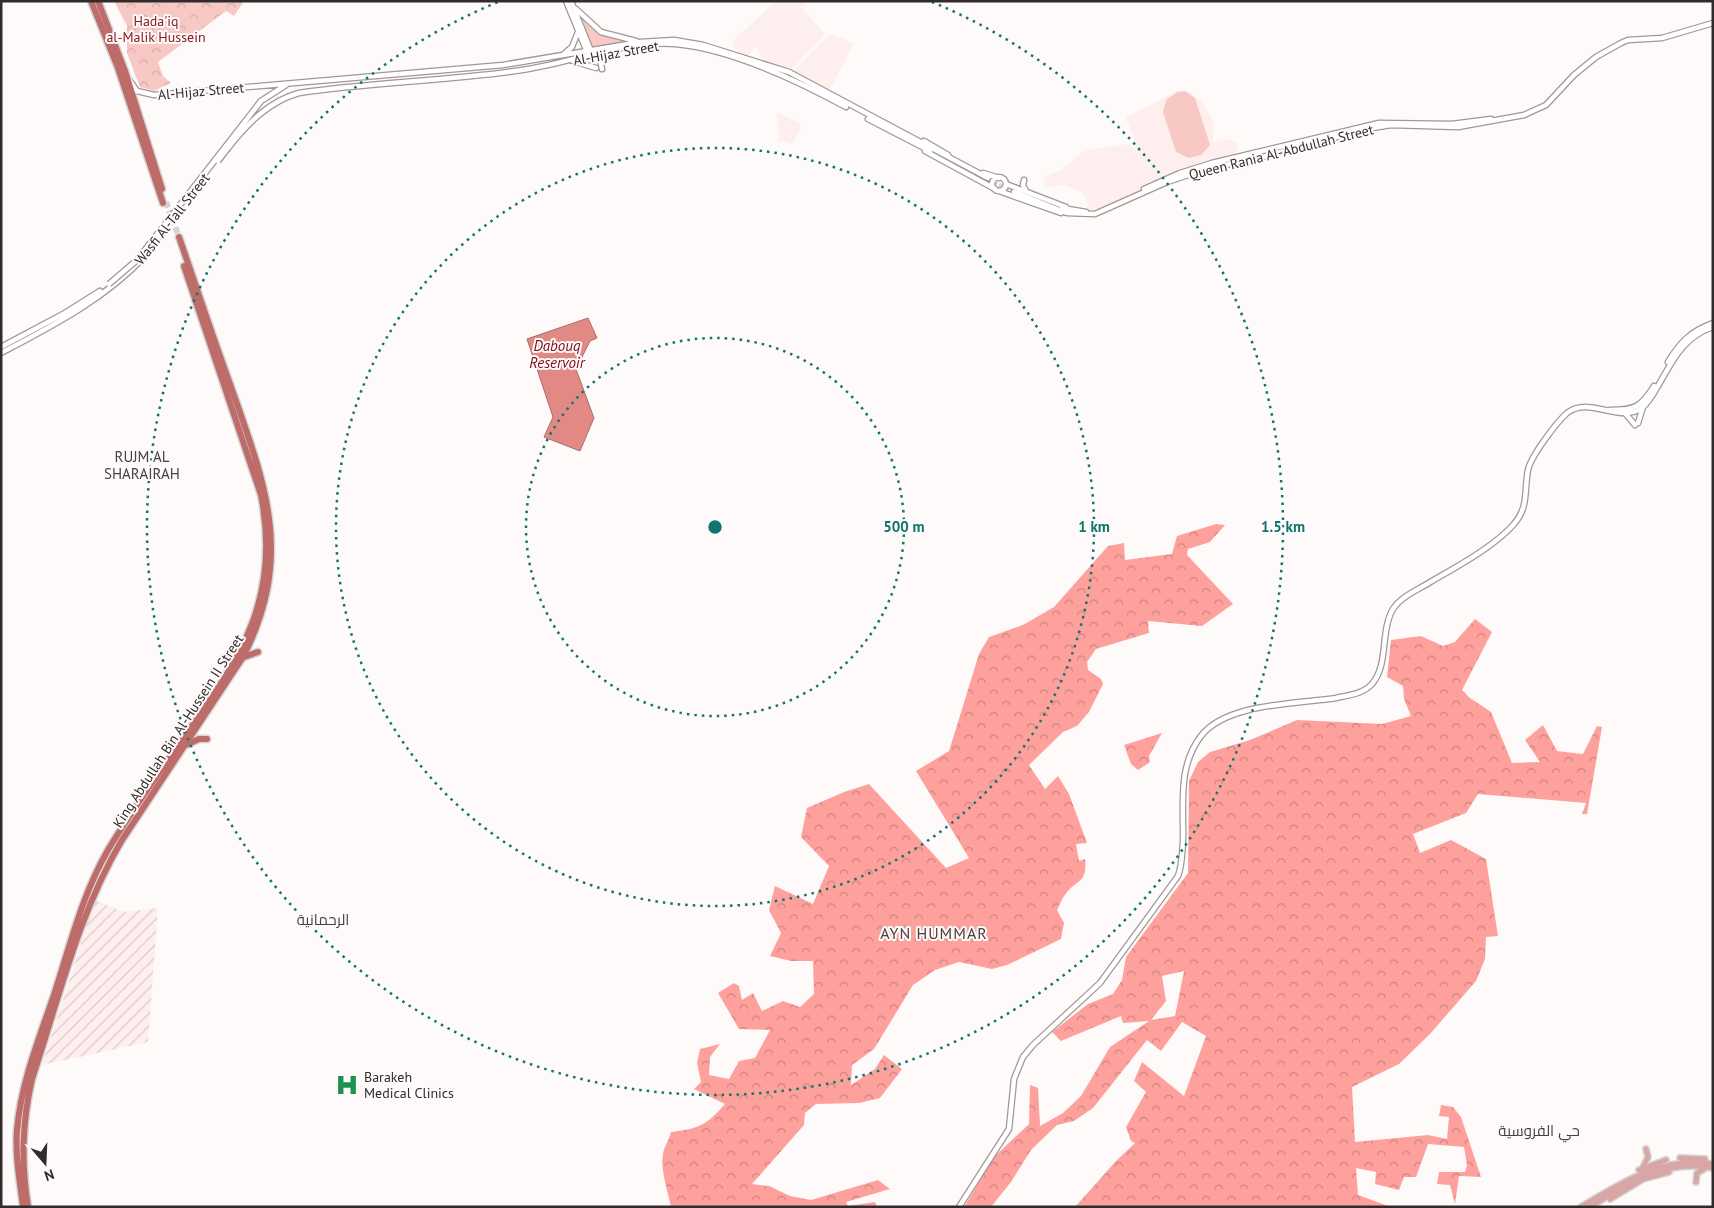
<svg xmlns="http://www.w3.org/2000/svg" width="1714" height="1208" font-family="'PT Sans',Cairo,sans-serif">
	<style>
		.built { fill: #feeeed }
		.industrial { fill: url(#industrial-furrows) }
		.grass { fill: #f8c8c5 }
		.forest { fill: url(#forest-crowns); fill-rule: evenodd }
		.park { fill: url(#park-crowns) }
		.water { fill: #e38985; stroke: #ad6d6a }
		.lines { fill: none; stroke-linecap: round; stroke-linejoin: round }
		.secondary-tunnel { stroke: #d5d1d1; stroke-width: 4.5; stroke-dasharray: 4.5 2; stroke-linecap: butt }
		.highway-tunnel { stroke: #d5d1d1; stroke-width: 6; stroke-dasharray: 6 3; stroke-linecap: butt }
		.secondary-casing { stroke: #a09796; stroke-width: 7 }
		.primary-casing { stroke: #d5d5d5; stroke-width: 8 }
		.highway-casing { stroke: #d5d5d5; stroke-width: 9 }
		.secondary { stroke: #fff; stroke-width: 4.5 }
		.primary { stroke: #d8a7a5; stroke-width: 5 }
		.highway { stroke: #be6c69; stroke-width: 6 }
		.secondary-bridge-casing { stroke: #a09796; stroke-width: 7; stroke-linecap: butt }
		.secondary-bridge { stroke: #fff; stroke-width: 4.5 }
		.ring { fill: none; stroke: #0f766e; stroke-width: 2.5; stroke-dasharray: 2.5 5 }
		.labels { text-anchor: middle; stroke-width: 4; stroke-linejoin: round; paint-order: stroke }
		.park-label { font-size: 14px; fill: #851b23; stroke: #fefafa }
		.street-label { font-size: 14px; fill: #2f2c2b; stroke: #fefafa }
		.poi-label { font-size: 14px; fill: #2f2c2b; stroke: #fefafa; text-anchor: start }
		.water-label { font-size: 15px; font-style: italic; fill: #7a0d1a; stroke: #fefafa }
		.neighbourhood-label { font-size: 15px; fill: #484040; stroke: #fefafa }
		.quarter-label { font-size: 16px; letter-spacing: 1px; fill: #484040; stroke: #fefafa }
		.centre { fill: #0f766e; stroke: #fefafa; stroke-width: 2.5 }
		.ring-label { font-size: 15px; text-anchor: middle; font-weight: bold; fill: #0f766e; stroke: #fefafa; stroke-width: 4; stroke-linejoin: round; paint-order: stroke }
	</style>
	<defs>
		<pattern id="industrial-furrows" width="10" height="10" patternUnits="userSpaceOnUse" patternTransform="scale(1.25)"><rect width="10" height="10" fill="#feeeed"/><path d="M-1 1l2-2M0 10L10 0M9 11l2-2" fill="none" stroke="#dacccb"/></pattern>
		<pattern id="forest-crowns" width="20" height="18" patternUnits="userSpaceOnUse" patternTransform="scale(1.25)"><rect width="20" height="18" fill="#fea19d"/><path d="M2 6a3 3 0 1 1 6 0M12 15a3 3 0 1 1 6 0" fill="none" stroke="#ce8380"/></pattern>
		<pattern id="park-crowns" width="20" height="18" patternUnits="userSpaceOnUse" patternTransform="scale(1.25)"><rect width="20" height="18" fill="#f8c8c5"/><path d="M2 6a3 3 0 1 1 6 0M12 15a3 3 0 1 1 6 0" fill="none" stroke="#d5aca9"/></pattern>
	</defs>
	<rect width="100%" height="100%" fill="#fefafa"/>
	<path class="built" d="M776,1H807L801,7L825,34L790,71L764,62L756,47L746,57L733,47V41Z
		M830,34L854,43L829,91L793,72Z
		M1178,91L1191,93L1201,101L1214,121L1213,142L1229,139L1234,141L1238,143L1235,155L1148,182L1149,186L1095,212L1090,211L1083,193L1066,185L1046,187L1043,178L1061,170L1084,151L1128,144L1135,150L1137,146L1126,117Z
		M776,112L800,123L801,127L792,144L777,140L780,136Z"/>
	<path class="industrial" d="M95,900L123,912L158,908L148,1042L42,1065Z"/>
	<path class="grass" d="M582,18C595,35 610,39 631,42L592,48Z
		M1185,91L1195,98L1210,145L1201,155L1189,158L1176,152L1163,112L1166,100L1177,92Z"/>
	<path class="forest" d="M1216,524L1225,525L1210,542L1188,549L1187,555L1233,604L1202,626L1148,621L1149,633L1096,649L1087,662L1088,670L1101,679L1103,684L1089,712L1077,726L1063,732L1029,765L1045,789L1058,776L1069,794L1087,843L1076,844L1079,861L1085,859C1087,882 1080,878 1067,892C1063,896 1060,904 1057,910L1064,923L1061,939L1007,965L992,969L959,962L935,970L913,985L874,1049L852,1065L851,1085L875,1069L884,1055L902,1069L880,1098L859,1103L816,1104L805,1113L804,1125L752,1184L769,1186L790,1196L811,1200L878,1180L890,1189L846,1202L848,1206L875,1202L877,1207H671C668,1191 660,1170 663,1154C664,1147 669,1140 671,1132C698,1129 707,1125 725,1104L694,1089L701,1082L697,1063L700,1049L720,1044L710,1057L709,1075L729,1079L739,1061L755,1058L770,1030L739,1029L718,993L734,983L739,986L742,1000L753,993L762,1011L783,1001L800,1007L814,994L813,961H791L770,956L781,933L769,910L775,886L813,904L829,866L801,837L807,808L844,792L869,784L946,868L969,858L916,771L949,751L979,654L989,637L1023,625L1054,607L1108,546L1124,543L1125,560L1172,554L1177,536Z
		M1475,619L1492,632L1462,690L1470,698L1491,712L1512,763L1540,762L1525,740L1543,725L1557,751L1583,754L1597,726L1602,727L1587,814H1582L1586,803L1478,794L1466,813L1413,834L1420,853L1451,840L1486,859L1498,936L1486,937L1485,959L1476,981L1430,1034L1399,1064L1352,1087L1355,1142L1428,1135L1447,1139L1449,1117L1439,1116L1441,1105L1453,1107L1461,1117L1481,1177L1459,1176L1455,1204L1450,1185L1437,1184L1439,1172H1465L1467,1165L1464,1147L1428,1144L1416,1177H1404L1399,1190L1375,1184L1376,1172L1356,1168L1358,1195L1391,1207H1075L1116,1161L1135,1143L1131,1141L1126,1127L1146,1092L1134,1081L1142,1062L1184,1096L1206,1036L1182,1022L1161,1051L1147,1040L1093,1108L1074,1121L1057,1125L1031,1150L1011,1182L991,1207H964L994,1157L1029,1124L1030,1085L1038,1088L1040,1126L1063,1113L1081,1096L1110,1047L1149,1021L1123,1023L1121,1016L1061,1041L1052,1032L1088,1004L1113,994L1122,980L1126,957L1188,873L1189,781L1198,762L1210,752L1250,740L1297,720L1382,724L1411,716L1404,699L1403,686L1387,677L1391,640L1421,636L1443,646L1455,642ZM1184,971L1175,1016L1151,1020L1166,1001L1162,976Z
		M1162,733L1149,756L1150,762L1138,770L1131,764L1124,745Z"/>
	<path class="park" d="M114,1H244L234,16L226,11L158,62L163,76L171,83L154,91L140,87L127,53V26Z"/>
	<path class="water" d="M588,318L597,338L590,341L576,369L594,418L580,451L544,437L553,417L527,339Z"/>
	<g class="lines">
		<path class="secondary-tunnel" d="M987,180L1014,192"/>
		<path class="highway-tunnel" d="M166,202L179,237"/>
		<defs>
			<path id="secondary" d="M566,1L587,52
				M571,1L591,51
				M576,9L601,32L636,41
				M564,54L572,47L578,32
				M573,61L596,68
				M602,69L600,59L604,53
				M130,81L137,91L154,95L503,65L640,42L674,40L703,45L789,72L988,178
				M868,119L930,151
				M924,141L948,155
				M226,146L261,101L286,85
				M228,148C247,124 269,101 299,93C373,82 449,81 522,70C570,63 628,40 676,44C730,49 798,81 846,107
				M925,151L995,189
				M983,173L999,178
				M992 184a7 7 0 1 1 14 0a7 7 0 1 1-14 0Z
				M1024,180L1023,185L1026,191
				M1006,184L1066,207
				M1144,189L1180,173L1212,163L1379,123L1452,124L1491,119
				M999,191L1061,213
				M1014,192L1067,213L1095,214L1167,182L1206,169L1255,159L1366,129L1391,125L1458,127L1524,115L1546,105L1574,75L1596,57L1621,43L1628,40L1662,38L1713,23
				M1062,208L1086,212
				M1,347L65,313L100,291
				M1,353C52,326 105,299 144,257
				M1668,362C1680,342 1691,331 1713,323
				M1610,410C1635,410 1641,407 1654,386
				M1625,413L1635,425
				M1638,423L1643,407
				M959,1207L1009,1129L1014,1079L1023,1057L1033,1045L1100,983L1178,876C1182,866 1182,854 1183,842C1184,806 1177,767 1201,736C1226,703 1297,704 1336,698C1349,695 1363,694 1372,684C1389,664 1380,631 1393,609C1401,596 1420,589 1432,581C1458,566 1495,546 1514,524C1529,507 1524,490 1528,470C1531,456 1556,423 1567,413C1590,395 1620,425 1643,407C1649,402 1654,393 1658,386C1673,360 1683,337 1713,327"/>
			<path id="primary" d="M1680,1158L1705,1159
				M1643,1167L1648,1157L1646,1149
				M1639,1170L1666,1160
				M1696,1182L1697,1173L1704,1169
				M1610,1199L1643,1179L1669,1172
				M1581,1207C1623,1182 1662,1156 1713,1164
				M1590,1207C1629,1183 1665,1159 1713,1168"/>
			<path id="highway" d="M91,1L118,68L163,203
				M98,1L125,71L162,189
				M244,657L258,652
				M186,745L199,739H207
				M23,1207C20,1181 15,1156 17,1130C21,1083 39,1039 54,995C70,946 82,895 108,850C132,810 160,772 186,734C243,656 281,595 261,495L184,266
				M28,1207C21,1162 22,1123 32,1079C59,998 78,914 122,840L243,657C295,555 265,484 230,384C212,335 196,286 179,237"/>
		</defs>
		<use href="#secondary" class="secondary-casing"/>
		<use href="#primary" class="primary-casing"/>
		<use href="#highway" class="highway-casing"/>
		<use href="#secondary" class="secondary"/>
		<use href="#primary" class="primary"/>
		<use href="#highway" class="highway"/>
		<defs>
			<path id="secondary-bridge" d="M218,161L228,148
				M144,257L165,230
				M109,284L137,260L226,146"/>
		</defs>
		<use href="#secondary-bridge" class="secondary-bridge-casing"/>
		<use href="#secondary-bridge" class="secondary-bridge"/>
	</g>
	<g class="ring">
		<circle cx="715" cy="527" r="189"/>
		<circle cx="715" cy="527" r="379"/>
		<path d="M932 2A568 568 0 1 1 498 2"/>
	</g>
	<defs>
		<symbol id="hospital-bare" viewBox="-9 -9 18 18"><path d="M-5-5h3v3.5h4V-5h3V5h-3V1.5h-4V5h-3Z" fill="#1b924d" stroke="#fefafa" stroke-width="2.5" paint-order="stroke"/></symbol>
	</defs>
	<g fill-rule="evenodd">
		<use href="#hospital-bare" x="331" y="1069" width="32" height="32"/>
	</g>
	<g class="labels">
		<g class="park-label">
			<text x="156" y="26">Hada'iq<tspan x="156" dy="16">al-Malik Hussein</tspan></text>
		</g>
		<g class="street-label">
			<text transform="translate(616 53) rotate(-10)" y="5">Al-Hijaz Street</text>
			<text transform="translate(201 91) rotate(-5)" y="5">Al-Hijaz Street</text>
			<text transform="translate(1281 152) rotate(-14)" y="5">Queen Rania Al-Abdullah Street</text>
			<text transform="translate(172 219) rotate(-52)" y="5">Wasfi Al-Tall Street</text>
			<text transform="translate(178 731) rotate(-57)" y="5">King Abdullah Bin Al-Hussein II Street</text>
		</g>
		<g class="poi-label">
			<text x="364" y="1082">Barakeh<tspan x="364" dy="16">Medical Clinics</tspan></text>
		</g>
		<g class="water-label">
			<text x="557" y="351">Dabouq<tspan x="557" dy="17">Reservoir</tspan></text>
		</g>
		<g class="neighbourhood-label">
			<text x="142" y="462">RUJM AL<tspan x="142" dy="17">SHARAIRAH</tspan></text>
			<text x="323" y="925">الرحمانية</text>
			<text x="1539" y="1136">حي الفروسية</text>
		</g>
		<g class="quarter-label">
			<text x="934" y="939">AYN HUMMAR</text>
		</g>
	</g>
	<circle cx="715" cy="527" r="8" class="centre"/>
	<g class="ring-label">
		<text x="904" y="532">500 m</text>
		<text x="1094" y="532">1 km</text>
		<text x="1283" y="532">1.5 km</text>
	</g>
	<rect width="1714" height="1208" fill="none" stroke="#2f2c2b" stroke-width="5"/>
	<g transform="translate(45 1163) rotate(161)" stroke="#fefafa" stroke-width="4" paint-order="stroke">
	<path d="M0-4L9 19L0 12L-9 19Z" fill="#2f2c2b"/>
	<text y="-8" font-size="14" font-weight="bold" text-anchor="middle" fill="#2f2c2b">N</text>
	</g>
</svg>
